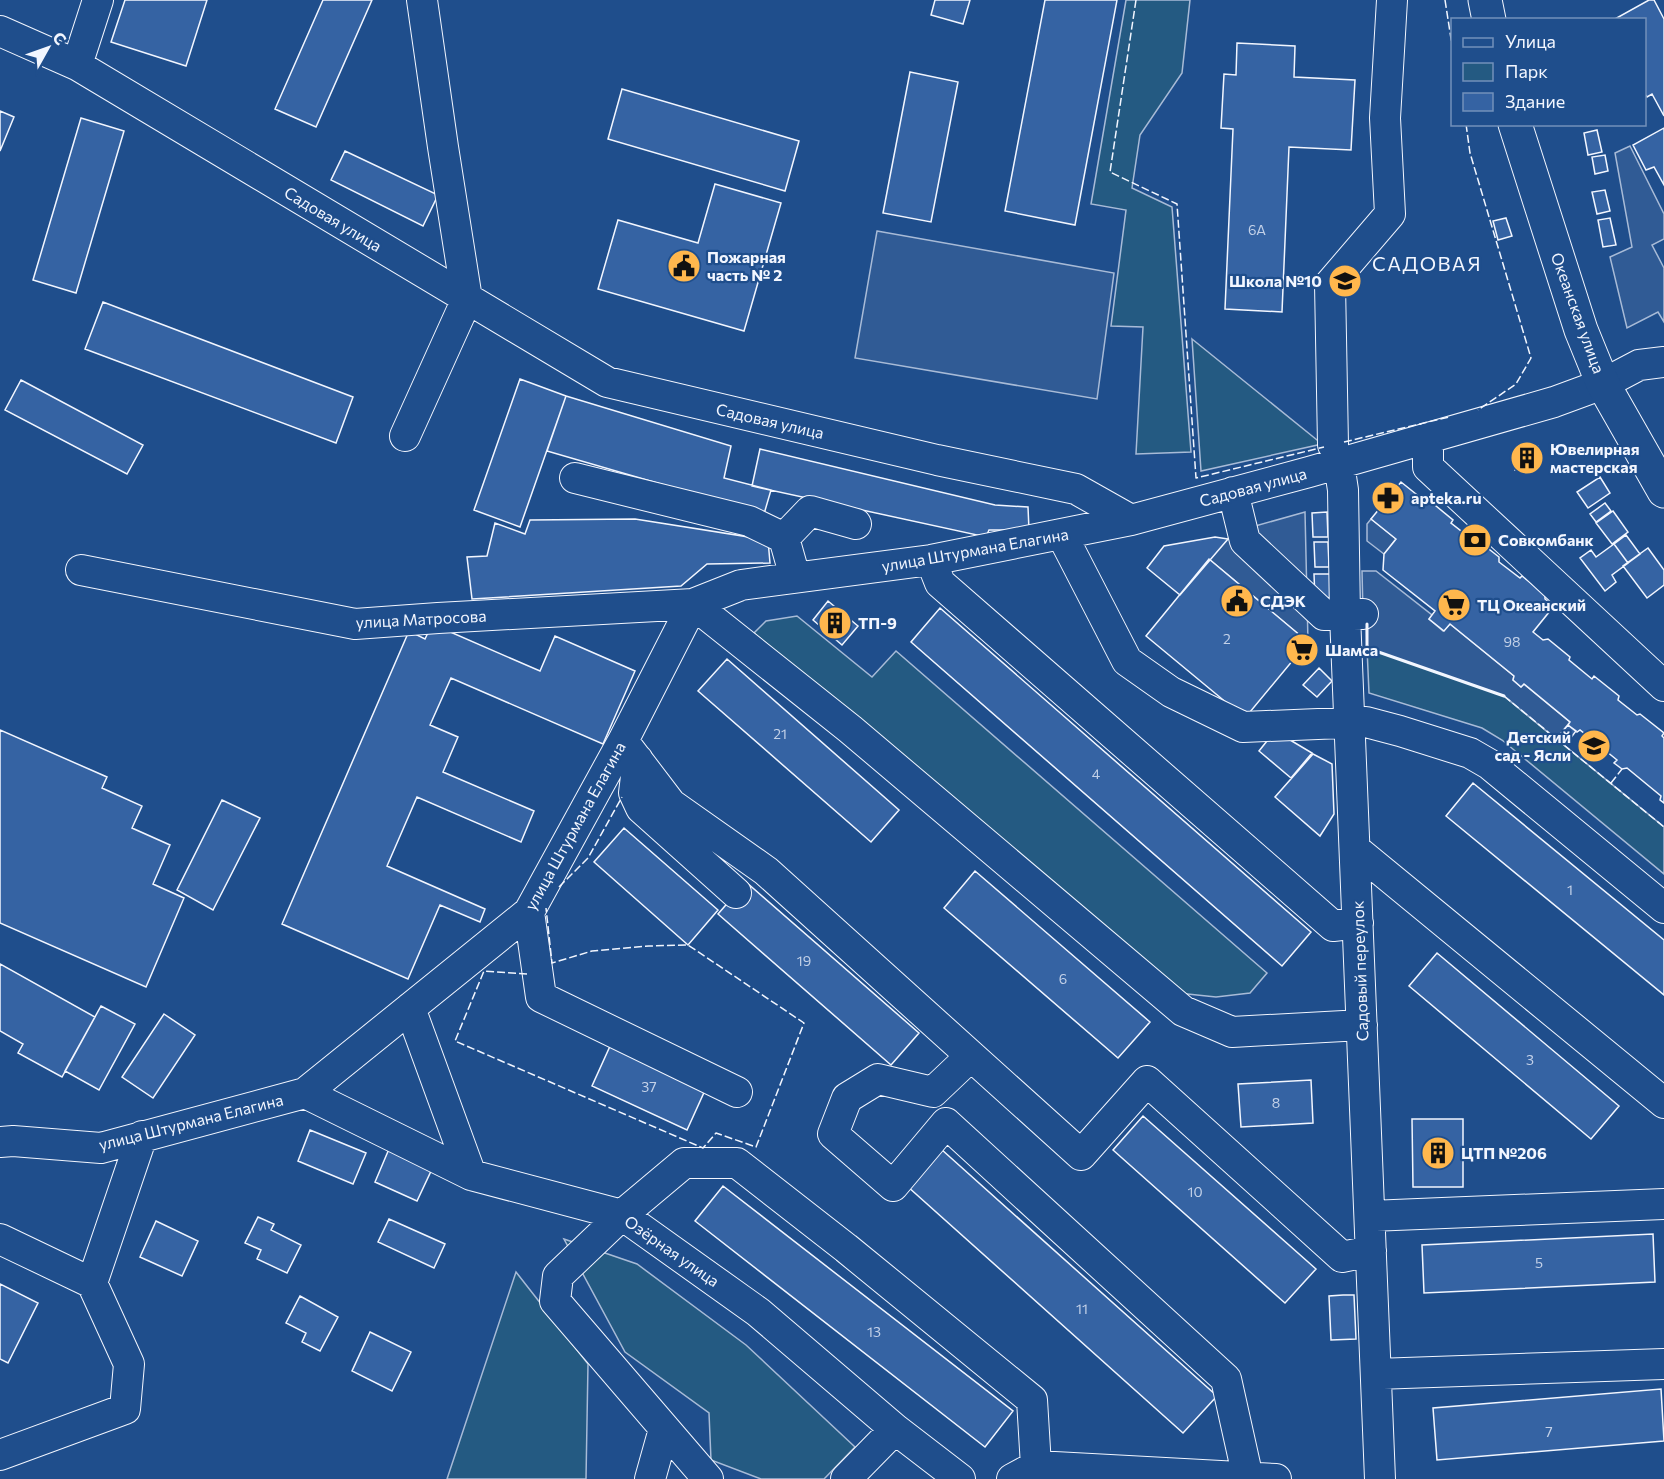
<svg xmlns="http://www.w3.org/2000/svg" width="1664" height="1479" font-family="Commissioner,sans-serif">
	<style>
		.green { fill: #245a82; stroke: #a8bbd7; stroke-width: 1.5 }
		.parking { fill: #305b95; stroke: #a8bbd7; stroke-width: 1.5 }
		.building { fill: #3563a3; stroke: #f2f6ff; stroke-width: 1.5 }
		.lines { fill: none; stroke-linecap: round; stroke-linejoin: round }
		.minor-casing { stroke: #f2f6ff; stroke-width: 32 }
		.major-casing { stroke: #f2f6ff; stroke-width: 35 }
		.minor { stroke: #1f4e8c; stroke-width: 30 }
		.major { stroke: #1f4e8c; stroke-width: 33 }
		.fence { stroke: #f2f6ff; stroke-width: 1.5; stroke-dasharray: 8 3; stroke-linecap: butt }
		.wall { stroke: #f2f6ff; stroke-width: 3 }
		.labels { text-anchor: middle; stroke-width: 4.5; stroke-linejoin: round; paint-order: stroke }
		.number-label { font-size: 14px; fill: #c3d1e8 }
		.street-label { font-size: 16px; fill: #f2f6ff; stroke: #1f4e8c }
		.poi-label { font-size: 16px; font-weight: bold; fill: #f2f6ff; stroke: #1f4e8c; text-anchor: start }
		.quarter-label { font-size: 20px; letter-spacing: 1.5px; fill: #f2f6ff; stroke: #1f4e8c }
	</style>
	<rect width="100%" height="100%" fill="#1f4e8c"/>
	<path class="green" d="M1126,0H1190L1182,73L1140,135L1132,188L1172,207L1191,452L1136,454L1143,327L1111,326L1126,210L1091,204Z
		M1192,339L1322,444L1201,471Z
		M797,616L872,677L896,651L1267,973L1250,993L1216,997L1178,993L754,633L766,621Z
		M1367,648L1504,696L1664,827V874L1502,740L1482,728L1369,693Z
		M564,1239L637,1264L746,1345L855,1447L824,1479H761L711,1460L709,1413L625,1352Z
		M516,1272L588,1364L586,1479H447Z"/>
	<path class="parking" d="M1630,146L1664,214V239L1652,245L1664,268V322L1658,312L1627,328L1610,257L1632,247L1615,153Z
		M877,231L1114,273L1097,399L855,358Z
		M1305,512L1308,642L1209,559L1234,532Z
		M1371,519L1396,539L1384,554L1367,541V524Z
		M1362,571H1376L1432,615L1429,619L1443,631L1450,624L1514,676L1513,680L1521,687L1524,684L1570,722L1556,739L1504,696L1367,648L1366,614H1363Z"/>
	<path class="building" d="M125,0H207L186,66L111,42Z
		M323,0H372L316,127L275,109Z
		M935,0H970L963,24L931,15Z
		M1045,0H1117L1075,225L1005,211Z
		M1649,0H1654L1664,19V116L1652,94L1647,97L1644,93V20H1613Z
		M1237,43L1295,46L1294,77L1355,80L1351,150L1289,147L1282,312L1225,309L1233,129L1221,128L1224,74L1236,75Z
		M910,72L958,82L931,222L883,213Z
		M622,89L799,141L785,191L608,139Z
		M0,111L14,117L0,151Z
		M81,118L124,131L76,293L33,280Z
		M1664,128V185L1654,167L1646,170L1633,145Z
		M1597,130L1602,152L1588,155L1584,133Z
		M345,151L438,195L423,226L331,180Z
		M1605,155L1608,171L1595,174L1592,157Z
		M715,184L781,203L744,331L598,289L618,220L698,243Z
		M1605,190L1610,211L1597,214L1592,192Z
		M1506,218L1512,236L1498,240L1493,221Z
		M1610,218L1616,245L1603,247L1598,220Z
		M103,302L353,397L336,443L85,349Z
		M520,379L566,396L520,527L474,510Z
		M21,380L143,445L127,474L5,410Z
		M566,396L731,446L724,478L771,490L764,514L547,451Z
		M1538,446L1541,464L1515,470L1512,452Z
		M760,449L995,505L1028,507L1029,530H989L986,537L752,486Z
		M1600,477L1610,493L1588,508L1577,492Z
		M1401,482L1426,502L1430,501L1453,520L1451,523L1474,541L1476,539L1499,557V562L1520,578L1522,576L1545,594V599L1554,606L1533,632L1543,640L1548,639L1570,657L1569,660L1592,679L1594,676L1619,696L1618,700L1637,715L1640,714L1664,733L1662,736L1664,738V803L1660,800L1661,796L1627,768L1622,769L1614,763L1617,760L1580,730L1577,732L1568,725L1570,722L1524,684L1521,687L1513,680L1514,676L1450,624L1444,631L1429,619L1435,611L1383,570L1384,554L1396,539L1371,519Z
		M1605,503L1611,511L1596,522L1590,514Z
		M1613,511L1628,532L1612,544L1596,523Z
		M1327,512L1328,537H1313L1312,513Z
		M635,519L768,540L770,563L707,564L681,586L472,599L467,557L487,556L495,523L525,534L530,520Z
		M1626,535L1640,554L1628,563L1614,544Z
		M1215,537L1228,539L1180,595L1147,568L1164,546Z
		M1314,542H1328L1329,567H1315Z
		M1614,544L1628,563L1612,575L1616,582L1605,591L1580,558L1591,550L1596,557Z
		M1648,548L1664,570V585L1647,598L1623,566Z
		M1209,559L1308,642L1245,718L1146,636Z
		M1314,574H1330V599H1315Z
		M828,601L858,626L842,645L813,620Z
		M940,608L1311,932L1282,966L911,642Z
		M432,624L540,671L555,636L635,671L603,744L451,678L430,725L458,737L443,772L534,811L521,842L417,797L387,866L485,909L480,922L440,905L408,979L282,924L409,631L425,639Z
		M727,659L899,810L871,842L698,691Z
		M1319,668L1332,681L1317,697L1303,685Z
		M1568,725L1576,731L1570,739L1562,732Z
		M0,730L107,777L102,788L142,806L132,828L170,845L153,884L184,898L146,987L0,923Z
		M1275,731L1312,753L1291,778L1259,751Z
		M1313,754L1332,764L1334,814L1320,836L1275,797Z
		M1473,783L1664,940V995L1446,816Z
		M222,800L260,818L213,910L177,890Z
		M624,828L718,910L688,945L594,862Z
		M975,871L1150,1022L1118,1058L944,908Z
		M746,882L919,1033L891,1065L718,914Z
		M1437,953L1619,1106L1591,1139L1409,986Z
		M0,964L95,1017L62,1077L18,1053L23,1044L0,1031Z
		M101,1006L135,1024L99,1090L65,1071Z
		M164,1014L195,1035L153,1098L122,1077Z
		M611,1044L706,1088L687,1130L592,1086Z
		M1311,1080L1313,1123L1241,1127L1238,1084Z
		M1143,1116L1316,1269L1285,1303L1113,1150Z
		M1412,1119H1463V1187H1413Z
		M310,1130L366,1153L353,1184L298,1161Z
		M389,1149L432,1169L417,1201L375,1182Z
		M941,1149L1217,1396L1183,1433L907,1186Z
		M723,1186L1013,1411L985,1447L695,1221Z
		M258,1217L274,1224L271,1230L301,1245L287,1273L257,1259L261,1250L245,1243Z
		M389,1219L445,1244L434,1268L378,1242Z
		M156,1221L198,1241L182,1276L140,1257Z
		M1653,1234L1655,1282L1424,1293L1422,1245Z
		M0,1284L38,1303L8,1363L0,1359Z
		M1343,1295H1354L1356,1339L1331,1340L1329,1296Z
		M300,1296L338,1317L320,1351L302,1342L306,1333L286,1323Z
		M370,1332L411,1352L392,1391L352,1371Z
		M1661,1389L1664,1441L1437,1460L1433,1408Z"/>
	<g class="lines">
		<defs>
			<path id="minor" d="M0,31L77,65L607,382L937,460L1076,489L1131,520
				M77,65L98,0
				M405,436L467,299L443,147L422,0
				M1428,438V467L1664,686
				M1333,445L1330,284L1390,214L1385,118L1392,0
				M1339,464L1343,490L1345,615L1380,1479
				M575,478L749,521L784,538L795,577
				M1233,492L1245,541L1324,615L1363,614
				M1062,535L1127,661L1171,692L1243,727L1366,722L1400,731L1470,753L1489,764L1664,908
				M784,538L810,511L856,524
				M931,560L940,583L1333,926L1358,923
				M81,570L355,624L438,618L693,604L741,585L931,560L1131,520L1309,472L1554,402L1603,384L1639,365L1664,362
				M693,604L850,729L1183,1011L1232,1032L1362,1025
				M623,741L671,804L766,871L1081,1155L1147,1081L1342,1257L1371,1251
				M638,760L634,793L641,808L736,893
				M1355,849L1664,1103
				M529,912L541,997L737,1092
				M410,1008L471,1175
				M971,1056L933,1092L878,1079L847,1098L833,1134L893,1186L946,1123L1226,1379L1248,1478
				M305,1093L471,1175L622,1215L758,1312L895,1429L960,1479
				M0,1142L13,1141L101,1148L305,1093L529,912L623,741L693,604
				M1370,1216L1664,1204
				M0,1239L92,1283L142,1136
				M1376,1374L1664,1364
				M0,1455L125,1409L129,1364L92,1283
				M650,1479L664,1429
				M708,1479L555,1301L558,1276L622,1215L684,1163H737L846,1248L1032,1400L1036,1466L1276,1479
				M846,1479L895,1429
				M1012,1479L1036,1466"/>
			<path id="major" d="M1485,0L1489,20
				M1515,124L1581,330L1603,384L1664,491"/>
		</defs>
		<use href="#minor" class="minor-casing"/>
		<use href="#major" class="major-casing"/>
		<use href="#minor" class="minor"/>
		<use href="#major" class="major"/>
		<path class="fence" d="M1136,0L1110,172L1177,204L1196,478L1324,447
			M1445,0L1452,45
			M1466,124L1470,153L1531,358L1516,384L1478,410
			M1344,442L1449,417
			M1504,696L1664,827
			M1611,783L1622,769
			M559,887L588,858L622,797
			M527,974L484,971L455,1041L703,1148L716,1133L756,1147L804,1023L688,945L649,946L592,951L552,963L546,908"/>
		<path class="wall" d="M1367,624V648L1504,696"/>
	</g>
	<defs>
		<symbol id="civic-disc" viewBox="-11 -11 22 22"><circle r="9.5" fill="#ffb74d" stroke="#1f4e8c"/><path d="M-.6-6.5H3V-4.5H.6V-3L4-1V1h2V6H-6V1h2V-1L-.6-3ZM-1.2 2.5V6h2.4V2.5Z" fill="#111"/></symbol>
		<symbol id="school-disc" viewBox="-11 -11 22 22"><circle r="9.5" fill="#ffb74d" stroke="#1f4e8c"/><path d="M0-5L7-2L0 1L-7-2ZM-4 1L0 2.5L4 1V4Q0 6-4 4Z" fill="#111"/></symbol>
		<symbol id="building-disc" viewBox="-11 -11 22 22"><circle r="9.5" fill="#ffb74d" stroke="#1f4e8c"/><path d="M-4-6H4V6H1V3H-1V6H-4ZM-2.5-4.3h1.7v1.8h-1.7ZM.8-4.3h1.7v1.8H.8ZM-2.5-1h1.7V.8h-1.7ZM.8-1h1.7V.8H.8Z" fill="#111"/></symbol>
		<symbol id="pharmacy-disc" viewBox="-11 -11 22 22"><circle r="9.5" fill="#ffb74d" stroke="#1f4e8c"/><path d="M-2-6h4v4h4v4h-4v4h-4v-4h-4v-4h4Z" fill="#111"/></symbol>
		<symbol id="bank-disc" viewBox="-11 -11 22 22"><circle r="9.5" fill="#ffb74d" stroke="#1f4e8c"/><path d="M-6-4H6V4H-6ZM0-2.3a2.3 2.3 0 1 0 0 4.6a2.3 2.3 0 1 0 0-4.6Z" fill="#111"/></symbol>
		<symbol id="supermarket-disc" viewBox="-11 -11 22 22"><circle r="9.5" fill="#ffb74d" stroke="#1f4e8c"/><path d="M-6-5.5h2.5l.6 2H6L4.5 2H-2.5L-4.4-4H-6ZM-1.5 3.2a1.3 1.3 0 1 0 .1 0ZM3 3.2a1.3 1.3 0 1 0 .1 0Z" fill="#111"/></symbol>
	</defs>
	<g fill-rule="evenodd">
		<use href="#civic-disc" x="665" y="247" width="38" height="38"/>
		<use href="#school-disc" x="1326" y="262" width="38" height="38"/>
		<use href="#building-disc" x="1508" y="439" width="38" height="38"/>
		<use href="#pharmacy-disc" x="1369" y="479" width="38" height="38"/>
		<use href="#bank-disc" x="1456" y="521" width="38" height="38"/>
		<use href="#civic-disc" x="1218" y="582" width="38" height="38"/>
		<use href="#supermarket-disc" x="1435" y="586" width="38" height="38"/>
		<use href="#building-disc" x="816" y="604" width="38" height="38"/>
		<use href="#supermarket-disc" x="1283" y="631" width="38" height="38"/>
		<use href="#school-disc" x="1575" y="727" width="38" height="38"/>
		<use href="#building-disc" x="1419" y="1134" width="38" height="38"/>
	</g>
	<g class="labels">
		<g class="number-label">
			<text x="1257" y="235">6А</text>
			<text x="1227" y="644">2</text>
			<text x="1512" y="647">98</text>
			<text x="780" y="739">21</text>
			<text x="1096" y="779">4</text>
			<text x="1570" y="895">1</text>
			<text x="804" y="966">19</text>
			<text x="1063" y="984">6</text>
			<text x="1530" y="1065">3</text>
			<text x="649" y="1092">37</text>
			<text x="1276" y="1108">8</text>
			<text x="1195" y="1197">10</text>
			<text x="1539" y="1268">5</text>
			<text x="1082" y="1314">11</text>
			<text x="874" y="1337">13</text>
			<text x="1549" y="1437">7</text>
		</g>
		<g class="street-label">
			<text transform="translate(333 219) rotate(31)" y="6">Садовая улица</text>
			<text transform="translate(1578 313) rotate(70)" y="6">Океанская улица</text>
			<text transform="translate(770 421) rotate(13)" y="6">Садовая улица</text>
			<text transform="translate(1253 487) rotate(-15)" y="6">Садовая улица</text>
			<text transform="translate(975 550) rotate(-10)" y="6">улица Штурмана Елагина</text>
			<text transform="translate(421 619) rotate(-3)" y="6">улица Матросова</text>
			<text transform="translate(575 826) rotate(-61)" y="6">улица Штурмана Елагина</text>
			<text transform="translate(1360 971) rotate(-92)" y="6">Садовый переулок</text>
			<text transform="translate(191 1122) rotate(-14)" y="6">улица Штурмана Елагина</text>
			<text transform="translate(672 1251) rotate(35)" y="6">Озёрная улица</text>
		</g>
		<g class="poi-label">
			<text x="707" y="263">Пожарная<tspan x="707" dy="18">часть № 2</tspan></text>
			<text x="1322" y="287" text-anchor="end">Школа №10</text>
			<text x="1550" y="455">Ювелирная<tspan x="1550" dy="18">мастерская</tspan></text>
			<text x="1411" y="504">apteka.ru</text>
			<text x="1498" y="546">Совкомбанк</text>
			<text x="1260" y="607">СДЭК</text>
			<text x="1477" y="611">ТЦ Океанский</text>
			<text x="858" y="629">ТП-9</text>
			<text x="1325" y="656">Шамса</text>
			<text x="1571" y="743" text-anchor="end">Детский<tspan x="1571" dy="18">сад - Ясли</tspan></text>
			<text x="1461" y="1159">ЦТП №206</text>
		</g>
		<g class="quarter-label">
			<text x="1427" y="271">САДОВАЯ</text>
		</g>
	</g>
	<rect x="1451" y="18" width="195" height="108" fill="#1f4e8c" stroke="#7391ba" stroke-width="1.5"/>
	<rect x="1463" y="38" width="30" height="9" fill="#1f4e8c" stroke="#7391ba" stroke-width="1.5"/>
	<text x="1505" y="48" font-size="18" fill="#f2f6ff">Улица</text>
	<rect x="1463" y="63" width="30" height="18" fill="#245a82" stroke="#7391ba" stroke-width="1.5"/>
	<text x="1505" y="78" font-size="18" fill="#f2f6ff">Парк</text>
	<rect x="1463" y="93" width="30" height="18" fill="#3563a3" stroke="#7391ba" stroke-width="1.5"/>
	<text x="1505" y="108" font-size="18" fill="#f2f6ff">Здание</text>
	<g transform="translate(48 48) rotate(50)" stroke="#1f4e8c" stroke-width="4.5" paint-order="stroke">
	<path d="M0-4.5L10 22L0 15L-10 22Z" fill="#f2f6ff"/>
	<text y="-9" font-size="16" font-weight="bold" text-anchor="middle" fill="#f2f6ff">С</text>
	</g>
</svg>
